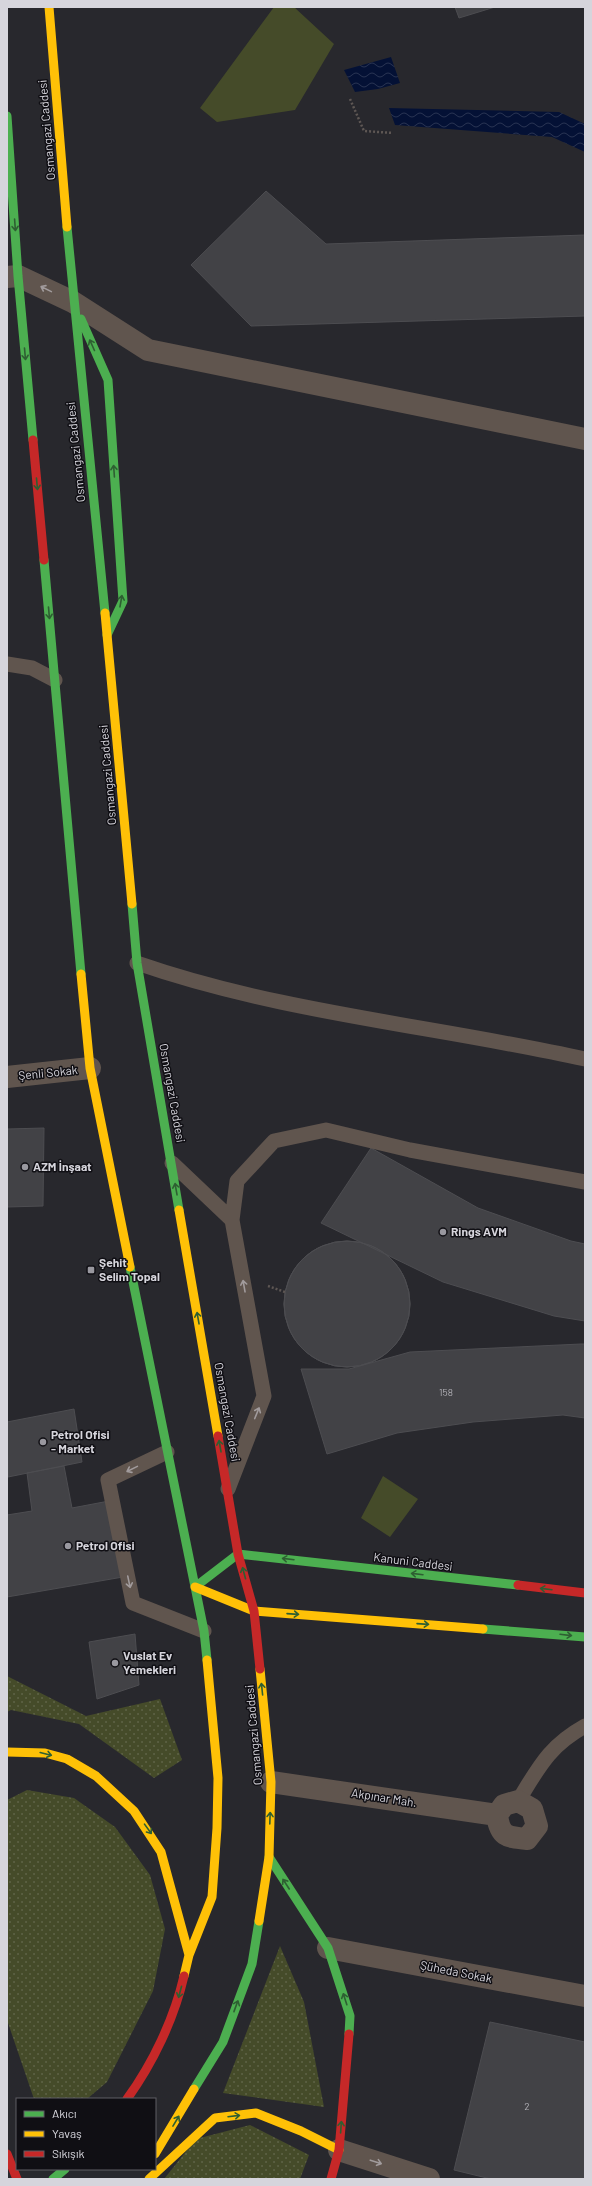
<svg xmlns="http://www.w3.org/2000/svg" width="592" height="2186" font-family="Barlow,sans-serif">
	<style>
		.grass { fill: url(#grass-dots) }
		.park { fill: #454b29 }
		.water { fill: url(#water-waves) }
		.building { fill: #424246; stroke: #4d4d51 }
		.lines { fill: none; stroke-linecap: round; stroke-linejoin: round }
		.path { stroke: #5e5754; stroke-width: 2.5; stroke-dasharray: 2 2; stroke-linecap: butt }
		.lane { stroke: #60554e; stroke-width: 15 }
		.street { stroke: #60554e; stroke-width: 22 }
		.fast { stroke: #4caf50; stroke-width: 9 }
		.slow { stroke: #ffc107; stroke-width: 9 }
		.jam { stroke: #c62828; stroke-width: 9 }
		.oneway { stroke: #2e5f32 }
		.oneway2 { stroke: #a19b9c }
		.poi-dot { fill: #99989f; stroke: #100f14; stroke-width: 1.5 }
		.labels { text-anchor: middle; stroke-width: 3; stroke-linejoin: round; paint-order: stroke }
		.number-label { font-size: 10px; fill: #b1b0b6 }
		.street-label { font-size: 12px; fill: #d6d5dc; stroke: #100f14 }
		.poi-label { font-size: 12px; font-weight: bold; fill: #d6d5dc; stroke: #100f14; text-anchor: start }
	</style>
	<defs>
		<pattern id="grass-dots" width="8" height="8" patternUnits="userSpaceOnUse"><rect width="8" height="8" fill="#454b29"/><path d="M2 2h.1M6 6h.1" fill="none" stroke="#5f6447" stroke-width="1.8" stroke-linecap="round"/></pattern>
		<pattern id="water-waves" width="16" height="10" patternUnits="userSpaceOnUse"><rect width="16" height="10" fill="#041135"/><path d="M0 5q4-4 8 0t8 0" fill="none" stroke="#283352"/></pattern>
	</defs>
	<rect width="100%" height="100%" fill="#28282d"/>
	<path class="grass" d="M7,1676L86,1716L160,1699L182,1760L154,1778L79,1724L11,1710L7,1712Z
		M27,1790L74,1798L115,1827L150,1875L165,1929L153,1991L107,2082L87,2099H34L7,2020V1800Z
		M280,1946L304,2002L324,2107L223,2093Z
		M250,2125L309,2155L300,2179H164L196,2139Z"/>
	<path class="park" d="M274,7H294L334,44L295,110L217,122L200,108Z
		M383,1476L418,1499L390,1537L361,1518Z"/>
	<path class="water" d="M391,57L400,83L378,89L355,92L344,70Z
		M389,108L559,112L585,124V152L552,137L395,125Z"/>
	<path class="building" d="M455,7H495L459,18Z
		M266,191L326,244L585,235V316L251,326L191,265Z
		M44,1128L43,1206L7,1207V1129Z
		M371,1148L478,1208L571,1241L585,1244V1321L554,1316L443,1282L321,1223Z
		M284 1304a63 63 0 1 1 126 0a63 63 0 1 1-126 0Z
		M284 1304a63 63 0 1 1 126 0a63 63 0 1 1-126 0Z
		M581,1344H585V1418L563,1415L473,1422L397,1433L327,1454L301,1369H349L410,1352Z
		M74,1409L82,1462L8,1477L7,1422Z
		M64,1466L72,1508L109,1501L123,1577L7,1597V1515L32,1511L27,1473Z
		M135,1634L139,1685L97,1699L89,1642Z
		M490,2022L585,2042V2179H491L454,2170Z"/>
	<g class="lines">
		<path class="path" d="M350,99L364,131L393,133
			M268,1286L285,1292"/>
		<path class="lane" d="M7,664L32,668L55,680
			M137,963C281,1013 436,1026 585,1059
			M172,1163L232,1220L264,1396L228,1489
			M232,1220L237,1181L274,1141L326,1130L410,1150L585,1182
			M167,1452L108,1480L133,1603L204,1631
			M518,1801C539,1767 549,1746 585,1726"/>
		<path class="street" d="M7,277L18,276L73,302L148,350L585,439
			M7,1077L90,1068
			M271,1782L497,1815
			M518,1801L532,1809L537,1826L527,1839C507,1837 500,1837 497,1815L504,1805Z
			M328,1948L585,1996
			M339,2150L429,2179"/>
		<path class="fast" d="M7,116L18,276L33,440
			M67,227L105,613
			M81,319L108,380L123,601L107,635
			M44,560L81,974
			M132,904L137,963L179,1210
			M130,1267L204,1631L207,1660
			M238,1554L518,1585
			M195,1587L238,1554
			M483,1629L585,1637
			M269,1857L328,1948L350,2016L349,2034
			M194,2089L223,2042L252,1964L259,1921
			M53,2179L65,2169"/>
		<path class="slow" d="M49,7L67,227
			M105,613L132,904
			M81,974L90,1068L130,1267
			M179,1210L218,1436
			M195,1587L254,1611
			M254,1611L483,1629
			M7,1752L45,1753L67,1759L96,1776L134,1811L161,1852L189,1955
			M259,1921L269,1857L271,1782L260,1669
			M184,1976L189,1955L212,1897L217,1828L218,1778L207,1660
			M155,2154L194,2089
			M149,2179L215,2118L256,2113L301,2131L339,2150"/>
		<path class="jam" d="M33,440L44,560
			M218,1436L238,1554L254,1611L260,1669
			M518,1585L585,1593
			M127,2099C153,2063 174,2019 184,1976
			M7,2154L17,2179
			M331,2179L339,2150L349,2034"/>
	</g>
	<defs><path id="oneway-shaft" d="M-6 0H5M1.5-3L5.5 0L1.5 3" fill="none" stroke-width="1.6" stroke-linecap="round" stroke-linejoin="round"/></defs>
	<g class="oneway">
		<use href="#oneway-shaft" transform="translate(15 225) rotate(86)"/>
		<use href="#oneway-shaft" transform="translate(92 345) rotate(-114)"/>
		<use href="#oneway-shaft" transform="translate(25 354) rotate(85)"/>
		<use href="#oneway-shaft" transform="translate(114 471) rotate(-94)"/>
		<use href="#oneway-shaft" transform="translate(37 484) rotate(85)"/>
		<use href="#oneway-shaft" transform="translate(121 601) rotate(-80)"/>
		<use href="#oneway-shaft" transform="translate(49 613) rotate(85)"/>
		<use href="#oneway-shaft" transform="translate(176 1189) rotate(-100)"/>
		<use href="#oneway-shaft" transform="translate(198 1318) rotate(-100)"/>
		<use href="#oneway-shaft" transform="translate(220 1446) rotate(-100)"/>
		<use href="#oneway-shaft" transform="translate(288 1559) rotate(-173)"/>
		<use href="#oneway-shaft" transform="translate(244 1573) rotate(-105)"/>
		<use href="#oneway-shaft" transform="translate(417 1574) rotate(-173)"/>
		<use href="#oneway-shaft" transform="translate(546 1589) rotate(-173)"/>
		<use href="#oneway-shaft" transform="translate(293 1614) rotate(4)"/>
		<use href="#oneway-shaft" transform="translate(423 1624) rotate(4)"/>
		<use href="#oneway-shaft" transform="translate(566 1635) rotate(7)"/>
		<use href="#oneway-shaft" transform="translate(262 1689) rotate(-96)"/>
		<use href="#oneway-shaft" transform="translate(46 1754) rotate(14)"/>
		<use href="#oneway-shaft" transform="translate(270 1818) rotate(-88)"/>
		<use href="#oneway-shaft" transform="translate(148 1829) rotate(54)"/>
		<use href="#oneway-shaft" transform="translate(286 1884) rotate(-123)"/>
		<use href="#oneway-shaft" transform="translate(180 1992) rotate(105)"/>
		<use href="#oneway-shaft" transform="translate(345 1999) rotate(-108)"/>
		<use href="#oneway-shaft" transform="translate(236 2006) rotate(-70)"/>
		<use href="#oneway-shaft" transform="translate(234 2116) rotate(-7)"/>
		<use href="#oneway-shaft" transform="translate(176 2121) rotate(-59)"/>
		<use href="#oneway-shaft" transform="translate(341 2127) rotate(-86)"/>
	</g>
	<g class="oneway2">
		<use href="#oneway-shaft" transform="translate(46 289) rotate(-154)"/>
		<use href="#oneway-shaft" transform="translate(244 1286) rotate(-100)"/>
		<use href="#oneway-shaft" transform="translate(257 1413) rotate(-68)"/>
		<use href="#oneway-shaft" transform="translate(132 1469) rotate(154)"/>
		<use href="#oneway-shaft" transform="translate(129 1582) rotate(78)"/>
		<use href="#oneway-shaft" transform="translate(376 2162) rotate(18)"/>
	</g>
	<g class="poi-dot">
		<circle cx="25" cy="1167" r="4"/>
		<circle cx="443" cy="1232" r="4"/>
		<rect x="87" y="1266" width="8" height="8" rx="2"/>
		<circle cx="43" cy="1442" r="4"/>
		<circle cx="68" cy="1546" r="4"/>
		<circle cx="115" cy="1663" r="4"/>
	</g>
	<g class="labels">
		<g class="number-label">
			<text x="446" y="1396">158</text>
			<text x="527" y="2110">2</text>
		</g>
		<g class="street-label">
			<text transform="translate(47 130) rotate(-95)" y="4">Osmangazi Caddesi</text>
			<text transform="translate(76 452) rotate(-96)" y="4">Osmangazi Caddesi</text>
			<text transform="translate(108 775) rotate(-95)" y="4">Osmangazi Caddesi</text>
			<text transform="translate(48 1073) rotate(-6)" y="4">Şenli Sokak</text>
			<text transform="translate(172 1093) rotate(80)" y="4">Osmangazi Caddesi</text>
			<text transform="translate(227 1412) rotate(80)" y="4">Osmangazi Caddesi</text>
			<text transform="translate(413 1562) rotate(7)" y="4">Kanuni Caddesi</text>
			<text transform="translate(254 1735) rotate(-95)" y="4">Osmangazi Caddesi</text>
			<text transform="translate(384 1798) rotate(9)" y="4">Akpınar Mah.</text>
			<text transform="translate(456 1972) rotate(11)" y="4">Şüheda Sokak</text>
		</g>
		<g class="poi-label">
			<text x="33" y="1171">AZM İnşaat</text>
			<text x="451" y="1236">Rings AVM</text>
			<text x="99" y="1267">Şehit<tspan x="99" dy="14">Selim Topal</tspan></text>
			<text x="51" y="1439">Petrol Ofisi<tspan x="51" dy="14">- Market</tspan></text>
			<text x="76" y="1550">Petrol Ofisi</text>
			<text x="123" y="1660">Vuslat Ev<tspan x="123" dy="14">Yemekleri</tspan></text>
		</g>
	</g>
	<rect width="592" height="2186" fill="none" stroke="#d6d5dc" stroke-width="16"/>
	<rect x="16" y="2098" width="140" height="72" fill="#100f14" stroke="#5f5e64"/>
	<rect x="24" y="2111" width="20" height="6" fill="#4caf50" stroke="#5f5e64"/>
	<text x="52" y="2118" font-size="12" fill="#d6d5dc">Akıcı</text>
	<rect x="24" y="2131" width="20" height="6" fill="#ffc107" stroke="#5f5e64"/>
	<text x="52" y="2138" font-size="12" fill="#d6d5dc">Yavaş</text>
	<rect x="24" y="2151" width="20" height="6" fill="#c62828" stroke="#5f5e64"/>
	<text x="52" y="2158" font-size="12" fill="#d6d5dc">Sıkışık</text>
</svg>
